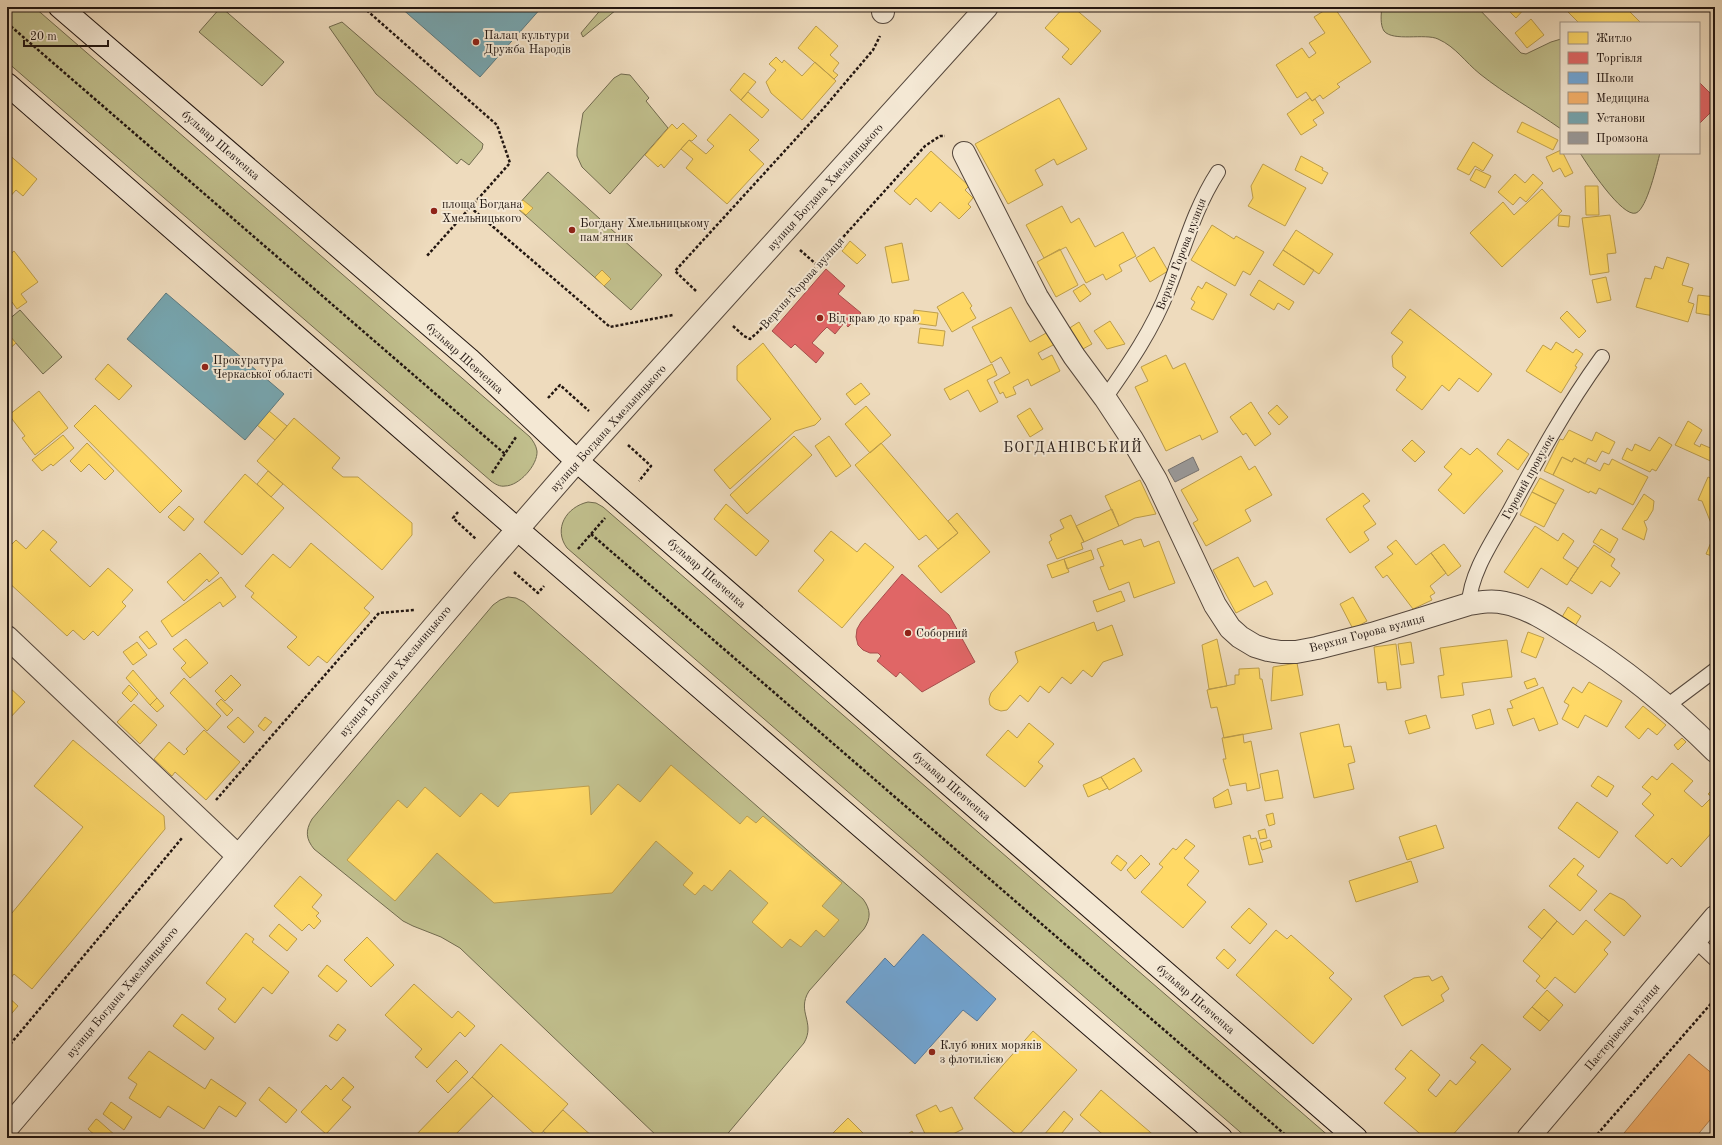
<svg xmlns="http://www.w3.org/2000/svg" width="1722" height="1145" font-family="'Old Standard TT',serif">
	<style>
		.green { fill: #c0be8c; stroke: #716a4e }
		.homes { fill: #ffd966; stroke: #bd9e4c }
		.shops { fill: #e06666; stroke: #a74e4c }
		.schools { fill: #6fa8dc; stroke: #587c9f }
		.health { fill: #f6b26b; stroke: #b68350 }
		.public { fill: #76a5af; stroke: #5d7a80 }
		.industry { fill: #999; stroke: #757270 }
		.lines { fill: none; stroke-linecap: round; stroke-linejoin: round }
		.lane-casing { stroke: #55473c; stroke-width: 16 }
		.street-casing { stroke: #55473c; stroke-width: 24 }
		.secondary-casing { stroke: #221611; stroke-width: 24 }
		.path { stroke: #221611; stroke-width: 2.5; stroke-dasharray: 3 2; stroke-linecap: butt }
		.lane { stroke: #f4e8d4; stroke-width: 14 }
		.street { stroke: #f4e8d4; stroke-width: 22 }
		.secondary { stroke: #f4e8d4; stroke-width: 22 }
		.poi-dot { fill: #8f2418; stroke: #f4e8d4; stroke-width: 1.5 }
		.labels { text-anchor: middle; stroke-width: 4; stroke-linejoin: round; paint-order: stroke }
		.poi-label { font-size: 12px; fill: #221611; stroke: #f4e8d4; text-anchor: start }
		.street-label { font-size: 12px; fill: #221611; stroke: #f4e8d4 }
		.quarter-label { font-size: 14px; letter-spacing: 1px; fill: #221611; stroke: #f4e8d4 }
	</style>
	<rect width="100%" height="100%" fill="#eedbbd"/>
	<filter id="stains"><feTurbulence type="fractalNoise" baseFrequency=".005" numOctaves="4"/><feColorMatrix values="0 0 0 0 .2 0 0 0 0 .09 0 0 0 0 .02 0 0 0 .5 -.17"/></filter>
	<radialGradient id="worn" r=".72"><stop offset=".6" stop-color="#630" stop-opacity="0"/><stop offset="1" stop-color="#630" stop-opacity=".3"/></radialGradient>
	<path class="green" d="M7,7H34L530,437C533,441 536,445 537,451C538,465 519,486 505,486C500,487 495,484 491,481L7,62Z
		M221,7L284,62L262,86L199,32Z
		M603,7H613L616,10L583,37L581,33Z
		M1382,7H1477L1521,53L1526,54L1551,42L1561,39V129C1534,110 1505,94 1480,74C1465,62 1456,47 1438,39C1425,33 1393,42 1384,31C1380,25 1381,14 1382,7Z
		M342,22L483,144L482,149L469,165L461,159L457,164L376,94L329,27Z
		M621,74L630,75L649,98L646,101L668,128L610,194L582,167L577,156V149L583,113L614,78Z
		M1580,153H1660C1657,164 1647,209 1636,213C1622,218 1587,164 1580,153Z
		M548,172L662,275L631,310L516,207Z
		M20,310L62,357L43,374L7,333V321Z
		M588,502L596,503L603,507L1331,1138H1247L567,548C553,529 566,507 588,502Z
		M508,597L516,598L524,602L863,899C871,910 871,918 864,929L809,991C796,1012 816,1022 804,1043L724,1138H659L460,948L441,937L413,926L403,921L314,849C306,839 305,831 312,819L493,605L500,600Z"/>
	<path class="homes" d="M1064,7H1073L1101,31L1071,65L1062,57L1069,49L1045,28Z
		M1330,7H1334L1371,62L1337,84L1340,87L1323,99L1320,95L1312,101L1306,92L1297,98L1276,65L1302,48L1309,58L1316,53L1309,43L1325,33L1314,17Z
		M1505,7H1526L1516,18Z
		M1563,7H1625L1641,23H1579Z
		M1531,19L1544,35L1527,48L1515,33Z
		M816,26L838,46L830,55L839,63L833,71L838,75L834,79L798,48Z
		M776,57L782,63L784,60L802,76L815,62L836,81L802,120L771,93L766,82L776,70L769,64Z
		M744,73L756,82L741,100L730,90Z
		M748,92L769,110L762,118L741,100Z
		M1059,98L1087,149L1057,165L1054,159L1035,170L1043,185L1008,204L975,144Z
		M1310,98L1312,101L1315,99L1324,113L1313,120L1317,125L1301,135L1287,114Z
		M730,114L759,140L749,150L764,164L727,204L686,168L693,159L681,149L689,140L706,154L714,146L707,140Z
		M1522,122L1558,140L1553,150L1517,132Z
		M683,123L697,136L692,141L689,140L664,168L661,164L658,167L645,155L672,124L677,129Z
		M1473,142L1493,155L1483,171L1475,166L1469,175L1457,169Z
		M1561,150V153H1563L1573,173L1565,177L1560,168L1553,172L1546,157Z
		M931,151L969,186L965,190L973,198L968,204L971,207L959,219L940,202L931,212L916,198L910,205L894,191Z
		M7,153L37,179L23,196L16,190L7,200Z
		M1301,156L1323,168L1322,170L1328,173L1322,184L1295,170Z
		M1263,164L1306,188L1285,226L1248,206L1253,198L1251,186Z
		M1476,169L1491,176L1485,188L1470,180Z
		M1515,174L1525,183L1533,174L1543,183L1526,202L1520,197L1513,205L1498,192Z
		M1585,186H1598L1599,215H1586Z
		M1542,189L1562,211L1502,267L1470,233L1503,202L1514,215Z
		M523,200L533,208L526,215L516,207Z
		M1062,206L1071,223L1079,218L1095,247L1123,232L1136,256L1119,265L1122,271L1106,280L1103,274L1086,283L1066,247L1044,258L1026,225Z
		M1559,215L1570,216L1569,227L1558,226Z
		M1610,215L1616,253L1607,254L1609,272L1590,275L1582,218Z
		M1212,225L1234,239L1236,236L1264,252L1250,275L1243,271L1235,286L1191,260Z
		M1296,230L1333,254L1319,274L1283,250Z
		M850,241L866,255L857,264L842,251Z
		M902,243L909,280L892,283L885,247Z
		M1154,247L1168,271L1150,282L1136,258Z
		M1060,249L1078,285L1056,297L1037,262Z
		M1283,250L1314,270L1304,285L1273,265Z
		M14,251L38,282L21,294L27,302L17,309L12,302L7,306V257Z
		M1667,257L1689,264L1682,285L1693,288L1688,302L1694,304L1688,322L1636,307L1645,278L1651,279L1655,266L1663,269Z
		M602,270L611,279L604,286L595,277Z
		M1606,277L1611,300L1597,303L1592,280Z
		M1259,280L1294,302L1289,310L1278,303L1274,310L1250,295Z
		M1206,282L1227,294L1213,320L1191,309L1195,302L1191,299L1198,286L1202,289Z
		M1084,284L1091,294L1080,302L1073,291Z
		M963,292L972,306L970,308L976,318L952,332L937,307Z
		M1698,295L1715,297V316L1696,313Z
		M1011,307L1030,342L1048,332L1055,344L1038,353L1042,360L1052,355L1060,371L1031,386L1028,379L1013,387L1016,394L1006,398L1003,392L1000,394L994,382L1010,373L1001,357L991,363L972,327Z
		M1410,309L1492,374L1478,392L1459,378L1449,391L1442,385L1422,410L1396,390L1406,377L1393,367L1392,356L1403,342L1391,333Z
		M914,310L938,313L936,326L913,323Z
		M1567,311L1586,331L1579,338L1560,318Z
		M1110,321L1125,344L1107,349L1094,331Z
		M1079,322L1092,344L1081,350L1068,329Z
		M920,328L945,331L943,346L918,343Z
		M7,333L16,343L7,351Z
		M1556,342L1573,353L1576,349L1583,354L1575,366L1577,367L1561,393L1526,371L1543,345L1551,350Z
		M763,343L821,419L815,425L795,431L730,489L714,470L771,419L737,380V366Z
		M1166,355L1173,369L1185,363L1218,432L1202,440L1200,435L1166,451L1135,387L1148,381L1141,367Z
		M108,364L132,386L119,400L95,379Z
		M992,364L997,375L987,380L998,402L980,412L968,390L950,400L944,389Z
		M861,383L870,394L855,405L846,394Z
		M39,391L68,428L35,455L22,438L25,436L9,415Z
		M1251,402L1271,434L1255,446L1246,433L1243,435L1230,417Z
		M95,405L182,491L160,513L74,426Z
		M1277,405L1288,417L1279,425L1268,413Z
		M866,406L891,435L870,453L845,424Z
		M1030,408L1043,429L1030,437L1017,416Z
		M269,411L287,426L275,440L257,425Z
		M294,418L340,458L332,468L343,477H358L412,523V535L382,570L257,461Z
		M1688,421L1702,430L1694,444L1700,447L1701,444L1715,450V463L1675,445Z
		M1569,430L1592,441L1596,432L1615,442L1609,454L1602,451L1596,462L1588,458L1585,464L1574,458L1572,462L1562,457L1553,475L1544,471L1560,439L1563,440Z
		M63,435L74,448L53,466L51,464L42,471L32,460Z
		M794,436L812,455L747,514L730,495Z
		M829,436L851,466L836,477L815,446Z
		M1659,437L1672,445L1656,471L1652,469L1650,472L1622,459L1627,448L1632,451L1635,444L1650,451Z
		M1508,439L1529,454L1518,470L1497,454Z
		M1412,440L1425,452L1415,462L1402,450Z
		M87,443L114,471L105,480L89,464L81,472L70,461Z
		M881,443L958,533L938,549L926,535L919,540L855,465Z
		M1461,448L1470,455L1477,448L1503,471L1464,514L1438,490L1452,474L1444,467Z
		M1241,456L1249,470L1255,466L1272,495L1245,510L1251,521L1206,546L1193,523L1198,520L1181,490Z
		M1562,457L1572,462L1574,458L1600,471L1604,463L1609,465L1612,459L1648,477L1633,505L1599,488L1596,494L1590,491L1589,493L1553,475Z
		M7,465L11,470L7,474Z
		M268,471L283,484L271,497L257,484Z
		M245,474L284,508L242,555L204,522Z
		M1708,477L1715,480V557L1706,554L1715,533L1702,501L1698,500Z
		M1540,478L1564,490L1556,504L1532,492Z
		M1140,480L1156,514L1135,518L1119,526L1105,496Z
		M1532,492L1556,504L1544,527L1520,515Z
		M1363,493L1370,501L1363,506L1376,524L1364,532L1369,540L1350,553L1326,519Z
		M1644,494L1654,501L1653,510L1647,520L1644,521L1647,529L1644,540L1622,529Z
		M726,504L769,541L756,556L714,519Z
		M179,506L194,519L184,531L168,517Z
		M1112,509L1119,526L1084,542L1076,526Z
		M957,513L990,552L941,593L918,566L958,533L948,521Z
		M1071,515L1084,542L1081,543L1083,549L1057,559L1049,542L1052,540L1050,535L1064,528L1060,520Z
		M1535,526L1558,541L1563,533L1574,541L1563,558L1578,568L1567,585L1541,568L1528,588L1504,572Z
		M1601,529L1618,539L1610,553L1593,542Z
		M43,530L57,542L50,550L90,587L108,568L133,590L122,602L126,606L98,636L93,631L84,640L73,630L67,636L7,581V549L16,540L26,549Z
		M831,531L857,552L865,543L894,567L842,628L798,591L824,560L814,551Z
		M1141,539L1144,547L1159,541L1175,583L1134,598L1129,582L1109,590L1100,567L1104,566L1097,549L1122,540L1124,545Z
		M1396,540L1416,565L1431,553L1446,573L1430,586L1435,593L1430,596L1432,600L1413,609L1387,575L1383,578L1375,567L1393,554L1387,547Z
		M311,543L374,597L364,608L370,613L327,663L318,656L309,666L287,647L297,637L251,597L254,593L245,586L273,554L290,568Z
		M1444,544L1461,566L1448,576L1431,553Z
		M1594,545L1615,559L1611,566L1620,573L1610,587L1601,581L1592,594L1570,580Z
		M1091,550L1094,559L1067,569L1064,559Z
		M200,553L219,573L209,582L207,579L184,601L167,582Z
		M1238,557L1254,587L1266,581L1273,594L1236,613L1213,570Z
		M1064,559L1069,572L1052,578L1047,565Z
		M221,577L236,597L223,607L220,602L172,637L161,621Z
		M1121,591L1125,601L1097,612L1093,601Z
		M1353,597L1367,621L1353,629L1340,604Z
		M1568,607L1581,616L1575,626L1562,617Z
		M1094,622L1097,631L1112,625L1123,655L1103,662L1092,677L1083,670L1071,684L1062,677L1049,693L1040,686L1028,702L1020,695L1007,710L1001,711L995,709L990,705L989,699L991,693L1018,662L1015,652Z
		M147,631L157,644L149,649L139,637Z
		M1528,632L1544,638L1536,658L1521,652Z
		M186,639L208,663L190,678L181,668L186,663L173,649Z
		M1217,639L1227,686L1209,689L1202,645Z
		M1507,640L1512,677L1462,683L1464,695L1441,698L1438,676L1444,675L1440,648Z
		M137,642L147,655L133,665L123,652Z
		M1411,642L1414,663L1401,665L1398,644Z
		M1396,644L1401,688L1387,690L1386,682L1378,683L1374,647Z
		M1297,663L1303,695L1271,701L1273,667Z
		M1259,668L1260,679H1262L1272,729L1224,738L1217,707L1211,708L1207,690L1235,684V675H1239V669Z
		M133,670L157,698L150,705L126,678Z
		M231,675L241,685L225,701L215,691Z
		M184,678L221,716L207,731L170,693Z
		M1535,678L1538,685L1527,689L1524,682Z
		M1589,682L1622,701L1607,727L1585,715L1578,728L1562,719L1569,705L1564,702L1573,687L1582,693Z
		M7,685L25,702L7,721Z
		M129,685L138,694L131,702L122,693Z
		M1543,687L1558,724L1539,731L1534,718L1513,726L1507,709L1513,708L1510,701Z
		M157,698L164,706L157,712L150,705Z
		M221,699L233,710L227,716L216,704Z
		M134,704L157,725L140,744L117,722Z
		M1643,706L1666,725L1657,735L1648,728L1639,739L1625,727Z
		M1490,709L1494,724L1476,729L1472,715Z
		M1426,715L1430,728L1409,734L1405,721Z
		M238,717L254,732L244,743L227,727Z
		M265,717L272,722L264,731L258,726Z
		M1029,723L1054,744L1038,762L1043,766L1025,787L986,755L1008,730L1017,738Z
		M1339,724L1344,747L1351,746L1355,762L1348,764L1354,789L1314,798L1300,733Z
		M204,730L240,762L206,800L175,772L172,776L154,759L169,742L184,755L188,751L186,749Z
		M1243,734L1244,743L1251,741L1260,788L1247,791L1246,783L1230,786L1223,759H1226L1222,738Z
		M1682,738L1686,742L1678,750L1674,745Z
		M73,740L164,816L165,829L32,989L14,974L7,983V919L83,827L34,786Z
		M1134,758L1142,771L1109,790L1101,777Z
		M1672,763L1693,781L1684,791L1702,807L1712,797L1708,794L1715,787V829L1681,867L1672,858L1667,864L1635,836L1654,815L1642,804L1651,794L1642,787L1652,776L1657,780Z
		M671,765L740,824L747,816L756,823L763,816L842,883L822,906L839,920L824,937L816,930L801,947L790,939L782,948L752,922L768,903L730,870L712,891L704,885L695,895L683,885L693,873L656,841L612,893L494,903L437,853L395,901L347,860L398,800L407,808L425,787L460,817L481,793L498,807L510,793L589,786L591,815L618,784L640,802Z
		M1278,770L1283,798L1265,801L1260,774Z
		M1598,776L1614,786L1607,797L1591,786Z
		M1101,777L1108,788L1088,797L1083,785Z
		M1228,789L1232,804L1215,808L1213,798Z
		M1577,802L1618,832L1599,858L1558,828Z
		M1273,813L1275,824L1269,826L1266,815Z
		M1436,825L1444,848L1407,860L1399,837Z
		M1265,829L1267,838L1260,839L1258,831Z
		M1250,835L1251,839L1256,838L1263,862L1249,865L1243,837Z
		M1186,839L1195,846L1184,858L1199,871L1187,885L1206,902L1183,928L1141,892L1163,867L1159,864L1173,848L1176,850Z
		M1270,840L1272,847L1262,850L1260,843Z
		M1117,855L1127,863L1121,871L1111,863Z
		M1141,855L1150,864L1135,879L1127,870Z
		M1574,858L1584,866L1577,875L1597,891L1580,911L1549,886Z
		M1411,861L1418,882L1356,902L1349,881Z
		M300,876L322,895L312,907L319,913L316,916L321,921L314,929L309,924L302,931L274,906Z
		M1610,893L1624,900L1641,916L1624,936L1594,910Z
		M1249,908L1267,924L1250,944L1231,927Z
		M1544,909L1557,921L1542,939L1528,927Z
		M1586,920L1611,942L1604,950L1608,954L1575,993L1555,977L1545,989L1536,981L1540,976L1523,961L1557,921L1573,935Z
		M279,924L297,939L287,951L269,936Z
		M1276,930L1287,939L1291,935L1334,973L1329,978L1352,999L1313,1044L1236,975Z
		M246,933L254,939L252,942L289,972L272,994L263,987L235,1023L218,1009L226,999L206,983Z
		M367,937L394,965L371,987L344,960Z
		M1224,949L1236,960L1228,969L1216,958Z
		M327,965L347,981L337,992L318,976Z
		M1429,976L1432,981L1442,976L1449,989L1441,995L1444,1001L1402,1026L1384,996L1414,978Z
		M414,984L452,1018L458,1011L475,1026L465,1037L460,1032L427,1068L415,1057L422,1049L385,1015Z
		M1547,990L1563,1005L1549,1021L1532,1007Z
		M7,996L18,1006L7,1019Z
		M1532,1007L1549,1021L1540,1031L1523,1017Z
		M182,1014L214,1038L205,1050L173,1026Z
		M338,1024L346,1030L337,1041L329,1036Z
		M1033,1031L1077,1070L1018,1136L974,1098Z
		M501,1044L568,1104L538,1137L472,1077Z
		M1482,1044L1511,1069L1450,1138H1425L1384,1103L1406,1078L1395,1069L1411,1050L1440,1075L1428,1090L1436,1097L1450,1080L1456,1085L1476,1062L1470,1058Z
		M149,1051L205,1089L211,1079L246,1103L236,1117L219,1106L204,1129L168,1106L160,1118L129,1098L137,1084L128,1078Z
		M456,1060L468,1072L448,1093L436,1081Z
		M343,1077L354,1087L342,1100L351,1107L326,1134L301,1112L326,1085L331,1090Z
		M472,1077L493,1096L452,1138H413Z
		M269,1087L297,1110L286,1123L259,1100Z
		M1101,1090L1157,1138H1107L1080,1115Z
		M111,1102L132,1117L124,1130L103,1114Z
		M936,1105L940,1112L952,1107L963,1129L945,1138H927L916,1115Z
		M563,1110L594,1138H551L543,1131Z
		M1064,1111L1073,1119L1058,1138H1047L1044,1135Z
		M848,1118L868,1138L829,1137Z
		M96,1119L98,1120L116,1136L114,1138H98L88,1129Z
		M912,1131L916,1138H902Z"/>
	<path class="shops" d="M1699,82L1715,98V108L1699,124Z
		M826,269L845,286L838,294L861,313L848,327L844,323L835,334L827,327L821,333L812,343L824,353L816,363L795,344L791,348L772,331Z
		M902,574L949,615L975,662L922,692L900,672L896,677L877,661L881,656L878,653H870L863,650L858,645L856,637L857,629L861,622Z"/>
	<path class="schools" d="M923,934L996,999L977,1021L963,1010L915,1064L846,1002L885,958L894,967Z"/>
	<path class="health" d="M1689,1054L1715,1076V1114L1695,1138H1620Z"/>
	<path class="public" d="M400,7H542L480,77Z
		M166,293L284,394L245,440L127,339Z"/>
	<path class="industry" d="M1193,457L1199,470L1175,482L1168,470Z"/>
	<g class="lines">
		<defs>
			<path id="lane" d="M1105,398C1129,364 1153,329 1168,290C1184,249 1194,209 1218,172
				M1469,604C1470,573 1494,539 1509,512C1538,458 1565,408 1602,357
				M1667,706L1715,670
				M1696,941L1715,959"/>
			<path id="street" d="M883,7V12
				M964,153L1037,297L1074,356L1105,398L1132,439L1156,480L1215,605L1230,628L1240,637L1255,646L1268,650L1281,652H1296L1317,648L1372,634L1469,604C1481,602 1493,600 1505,603C1529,608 1550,622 1570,635C1623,668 1671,707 1715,751
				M7,637L238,856
				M7,1128L482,570L577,461L987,7
				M1528,1138L1715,917"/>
			<path id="secondary" d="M60,7L469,359L577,461L1356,1138
				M7,84L517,529L1221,1138"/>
		</defs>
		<use href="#lane" class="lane-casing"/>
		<use href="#street" class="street-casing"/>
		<use href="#secondary" class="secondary-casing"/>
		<path class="path" d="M363,7L497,125L510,163L426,257
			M7,23L505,454
			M470,207L610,327L673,315
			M800,250L817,265
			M696,291L675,271L823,109L873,50L880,36
			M733,326L744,336L750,339L757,333L925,146L940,136H945
			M548,398L560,385L589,411
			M628,445L651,466L639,481
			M492,473L516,437
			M458,512L453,518L476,539
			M591,534L1289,1138
			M578,549L605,518
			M514,572L538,593L544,586
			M216,800L379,613L414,610
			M7,1048L182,838
			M1594,1138L1715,999"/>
		<use href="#lane" class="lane"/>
		<use href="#street" class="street"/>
		<use href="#secondary" class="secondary"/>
	</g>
	<g class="poi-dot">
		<circle cx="476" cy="42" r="4"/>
		<circle cx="434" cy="211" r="4"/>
		<circle cx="572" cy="230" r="4"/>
		<circle cx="820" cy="318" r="4"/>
		<circle cx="205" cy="367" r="4"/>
		<circle cx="908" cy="633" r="4"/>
		<circle cx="932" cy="1052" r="4"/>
	</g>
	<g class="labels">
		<g class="poi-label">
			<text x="484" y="39">Палац культури<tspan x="484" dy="14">Дружба Народів</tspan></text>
			<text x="442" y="208">площа Богдана<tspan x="442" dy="14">Хмельницького</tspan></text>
			<text x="580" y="227">Богдану Хмельницькому<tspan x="580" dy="14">пам'ятник</tspan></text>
			<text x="828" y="322">Від краю до краю</text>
			<text x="213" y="364">Прокуратура<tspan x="213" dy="14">Черкаської області</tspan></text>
			<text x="916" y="637">Соборний</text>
			<text x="940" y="1049">Клуб юних моряків<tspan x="940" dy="14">з флотилією</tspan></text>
		</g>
		<g class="street-label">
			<text transform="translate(221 145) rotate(41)" y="4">бульвар Шевченка</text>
			<text transform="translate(825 187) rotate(-48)" y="4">вулиця Богдана Хмельницького</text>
			<text transform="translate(1181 254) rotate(-69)" y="4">Верхня Горова вулиця</text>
			<text transform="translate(802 283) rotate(-48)" y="4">Верхня Горова вулиця</text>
			<text transform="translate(465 358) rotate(42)" y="4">бульвар Шевченка</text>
			<text transform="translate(608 428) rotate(-48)" y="4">вулиця Богдана Хмельницького</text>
			<text transform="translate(1528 477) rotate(-61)" y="4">Горовий провулок</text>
			<text transform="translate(707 573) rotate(41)" y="4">бульвар Шевченка</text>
			<text transform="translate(1367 633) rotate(-15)" y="4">Верхня Горова вулиця</text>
			<text transform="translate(395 671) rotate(-50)" y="4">вулиця Богдана Хмельницького</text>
			<text transform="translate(952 786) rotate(41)" y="4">бульвар Шевченка</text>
			<text transform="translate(122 992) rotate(-50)" y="4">вулиця Богдана Хмельницького</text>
			<text transform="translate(1196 999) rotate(41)" y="4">бульвар Шевченка</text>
			<text transform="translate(1622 1027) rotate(-50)" y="4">Пастерівська вулиця</text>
		</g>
		<g class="quarter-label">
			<text x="1073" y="452">БОГДАНІВСЬКИЙ</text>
		</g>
	</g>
	<rect width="1722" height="1145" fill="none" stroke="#eedbbd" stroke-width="24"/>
	<rect x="8" y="8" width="1706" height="1129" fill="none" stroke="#221611" stroke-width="2"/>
	<rect x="12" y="12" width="1698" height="1121" fill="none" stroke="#221611"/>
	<rect x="1560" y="22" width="140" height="132" fill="#f4e8d4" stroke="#a09486"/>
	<rect x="1568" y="32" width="20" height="12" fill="#ffd966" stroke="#a09486"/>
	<text x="1596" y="42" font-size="12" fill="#221611">Житло</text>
	<rect x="1568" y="52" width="20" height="12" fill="#e06666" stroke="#a09486"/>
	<text x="1596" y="62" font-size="12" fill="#221611">Торгівля</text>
	<rect x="1568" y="72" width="20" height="12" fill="#6fa8dc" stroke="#a09486"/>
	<text x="1596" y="82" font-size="12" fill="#221611">Школи</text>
	<rect x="1568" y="92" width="20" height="12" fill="#f6b26b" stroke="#a09486"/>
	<text x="1596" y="102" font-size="12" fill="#221611">Медицина</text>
	<rect x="1568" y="112" width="20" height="12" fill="#76a5af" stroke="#a09486"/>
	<text x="1596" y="122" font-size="12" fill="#221611">Установи</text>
	<rect x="1568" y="132" width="20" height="12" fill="#999999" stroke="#a09486"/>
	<text x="1596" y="142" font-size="12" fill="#221611">Промзона</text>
	<path d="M24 40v6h84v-6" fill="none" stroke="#221611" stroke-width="2"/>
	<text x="30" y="40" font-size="12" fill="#221611" stroke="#f4e8d4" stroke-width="3" paint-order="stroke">20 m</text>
	<rect width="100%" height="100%" filter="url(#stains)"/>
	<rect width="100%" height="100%" fill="url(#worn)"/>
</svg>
